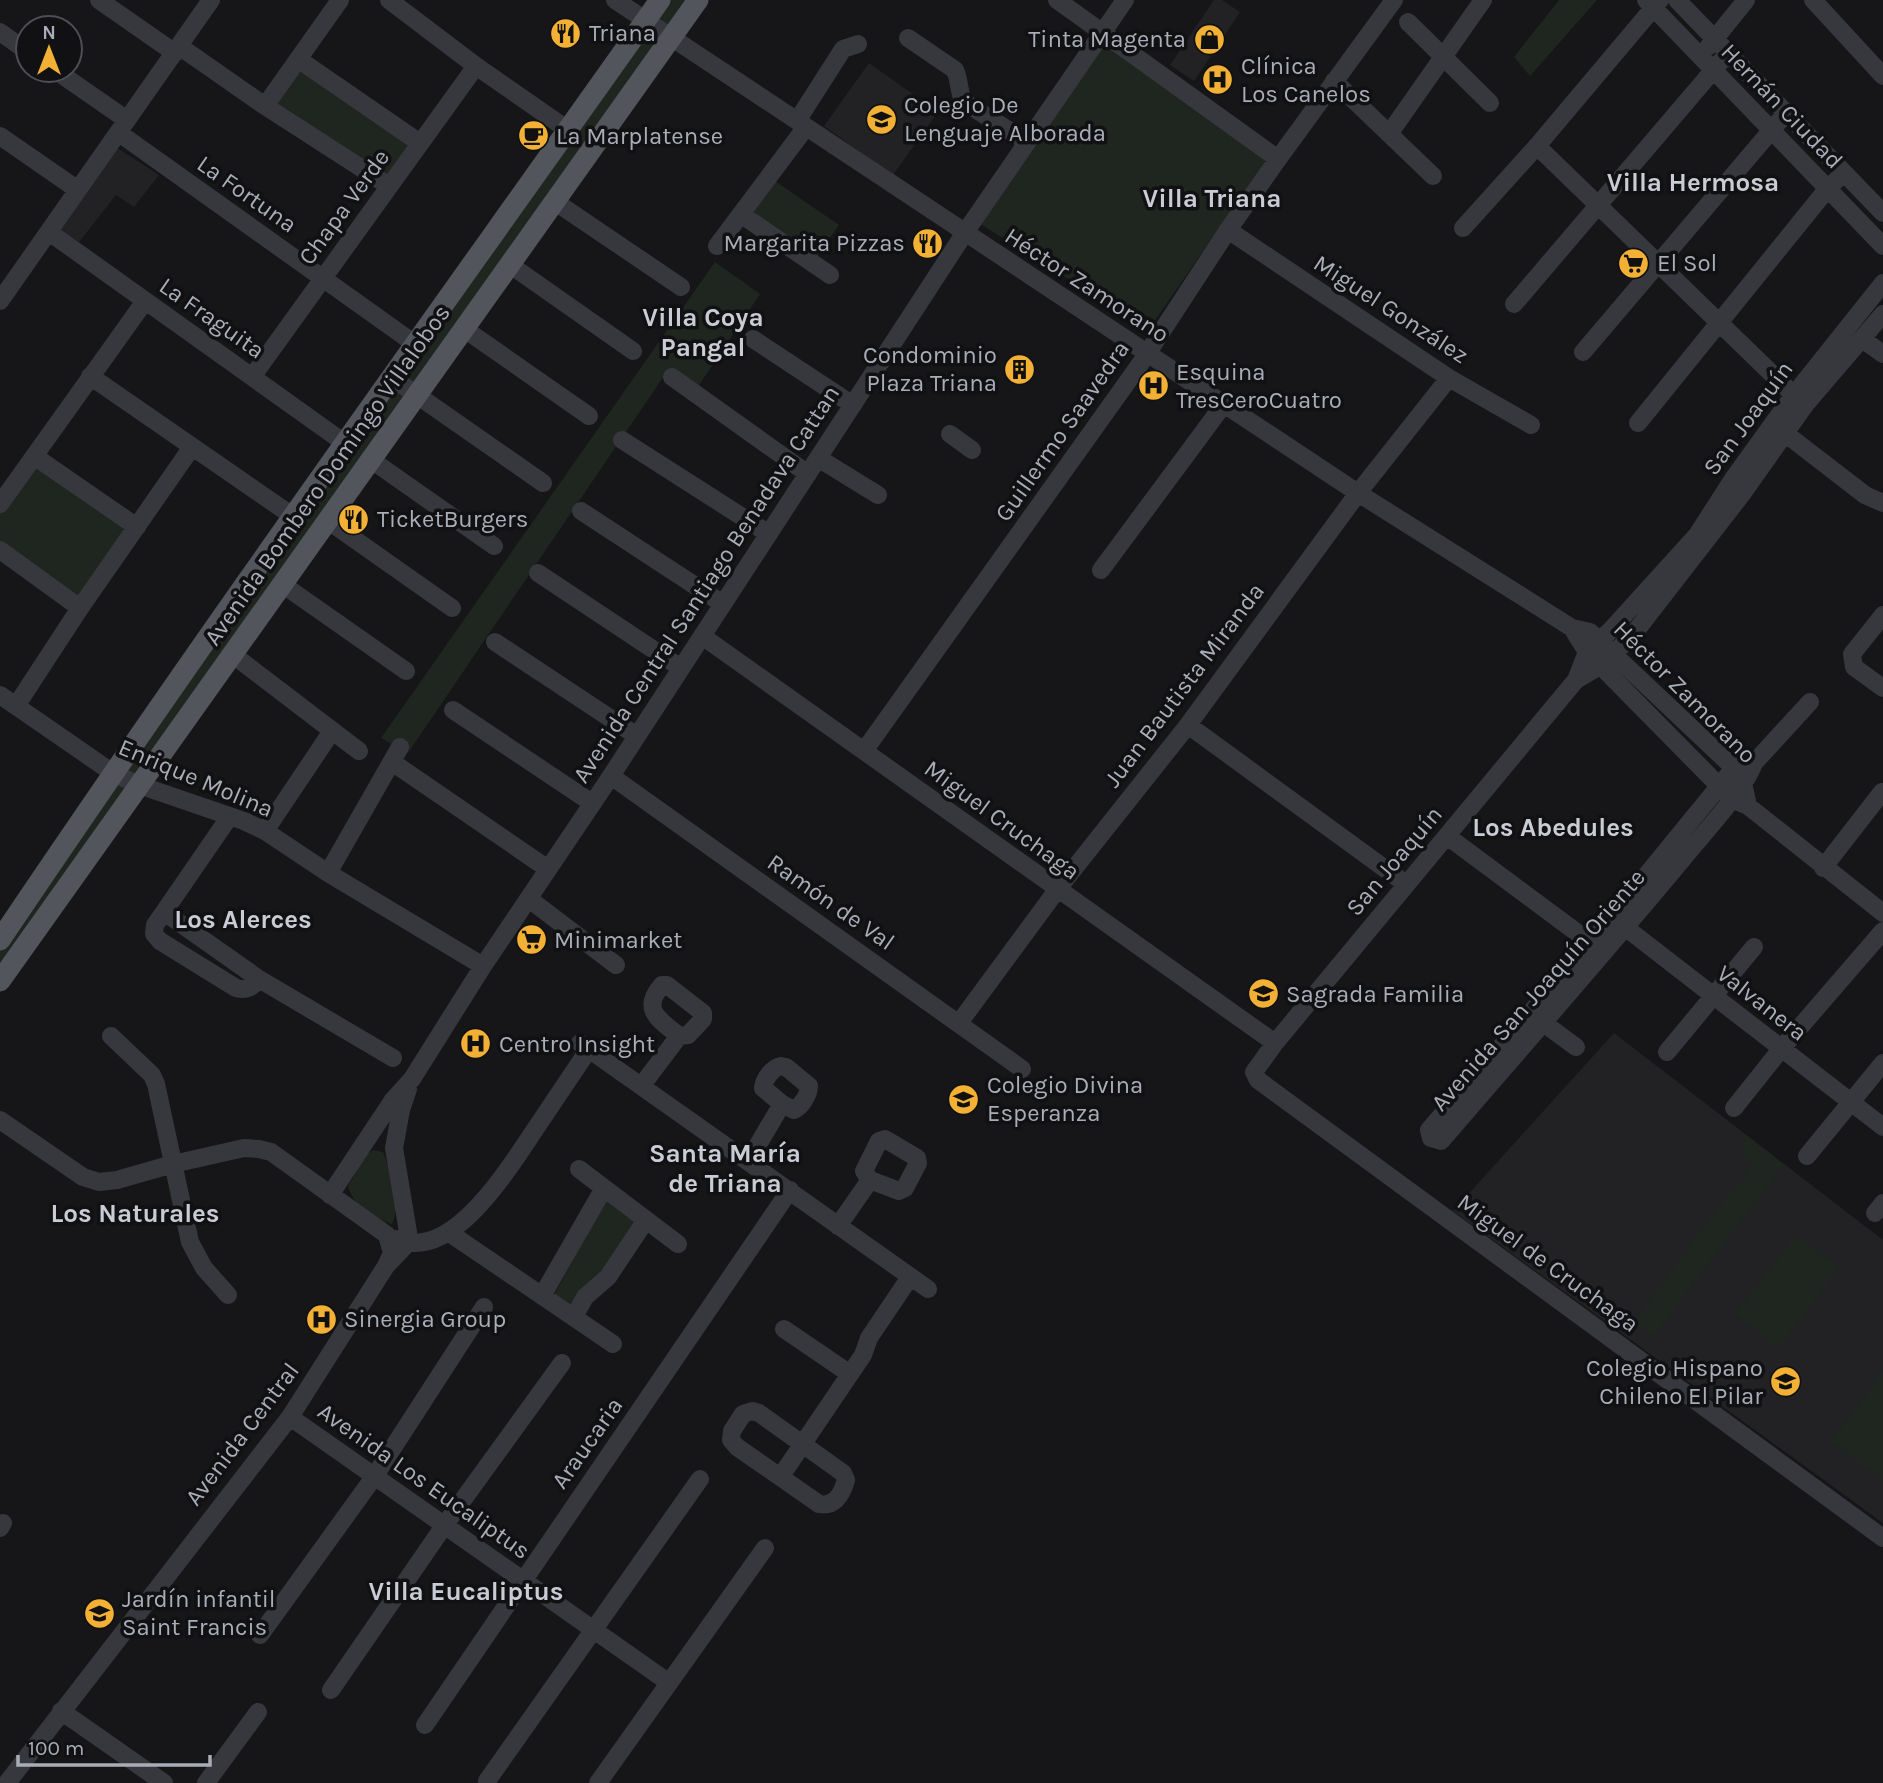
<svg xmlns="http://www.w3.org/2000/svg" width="1883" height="1783" font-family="Karla,sans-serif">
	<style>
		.built { fill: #222225 }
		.green { fill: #1e261f }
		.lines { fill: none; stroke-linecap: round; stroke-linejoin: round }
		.minor { stroke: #37383d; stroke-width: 18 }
		.major { stroke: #53555c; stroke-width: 21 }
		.labels { text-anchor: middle; stroke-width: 7; stroke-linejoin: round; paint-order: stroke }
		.poi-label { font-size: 24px; fill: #a8adb8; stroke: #111113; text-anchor: start }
		.street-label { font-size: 24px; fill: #a8adb8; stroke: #111113 }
		.neighbourhood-label { font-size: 26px; font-weight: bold; fill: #c9ccd4; stroke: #111113 }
	</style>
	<rect width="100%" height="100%" fill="#161618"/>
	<path class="built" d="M1214,0H1222L1240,12L1194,81L1170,65Z
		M869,63L938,112L893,175L824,126Z
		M116,147L159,175L134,207L116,195L79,242L57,227Z
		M1614,1033L1883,1240V1523L1453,1211Z"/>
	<path class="green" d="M669,0H695L0,980V944Z
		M1559,0H1597L1530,76L1514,57Z
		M1092,35L1267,159L1149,329L977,222Z
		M297,65L414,144L388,179L272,101Z
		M775,181L839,225L816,258L752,213Z
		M715,262L760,294L697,388L668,370L408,753L381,738Z
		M34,461L130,529L80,600L0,544V492Z
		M1746,1135L1784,1165L1653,1337L1635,1322L1708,1220L1752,1167L1741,1151Z
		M373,1150L383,1152C390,1167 401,1209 392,1224C373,1217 353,1206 348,1186L366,1155Z
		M606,1200L637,1223L605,1273L571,1307L554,1295Z
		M1796,1235L1840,1267L1777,1350L1736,1313Z
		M1883,1371V1480L1831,1442Z"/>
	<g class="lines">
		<path class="minor" d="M99,0L175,53
			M389,0L476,66L568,130
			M615,0L1358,493L1572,628L1590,632L1734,768L1743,783L1748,806
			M1057,0L1278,159
			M1646,0L1883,246
			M1677,0L1883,213
			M1813,0L1883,76
			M1408,22L1490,103
			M0,32L28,52
			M908,38L955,70C960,81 958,91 964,102L1027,142
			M179,46L265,106L389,186
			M1709,46L1746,0
			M298,59L420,143
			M55,70L127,120
			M1334,81L1433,176
			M265,106L340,0
			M797,121L843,49L858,44
			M119,133L415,344
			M1389,134L1483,0
			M0,136L78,190
			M1537,146L1801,402
			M554,201L681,287
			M742,215L830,275
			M1463,228L1537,146L1660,0
			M1228,230L1449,378L1531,425
			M49,232L346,444
			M717,246L806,127
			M509,264L633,351
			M1883,283L1793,396L1733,479L1697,535L1609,632L1587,652L1576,680L1275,1043L1254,1072L1258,1080L1883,1538
			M0,301L211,0
			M1514,304L1728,53
			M463,328L589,416
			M753,339L853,405
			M1862,339L1883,354
			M1583,352L1786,113
			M90,376L294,517
			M252,377L476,66
			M391,377L543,483
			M672,377L808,474
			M1638,423L1828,188L1844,173
			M1778,428L1865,495L1883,503
			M950,434L972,450
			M622,440L769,534
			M34,456L137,527
			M818,458L878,495
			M370,459L494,546
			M0,504L145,301
			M581,511L723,604
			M327,520L452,608
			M0,550L80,608
			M1101,570L1224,404
			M538,573L681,668
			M282,584L406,671
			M1883,615L1852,654L1854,667L1883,688
			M1572,628L1587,652L1732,799L1748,806L1883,913
			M702,636L1275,1043
			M495,642L637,736
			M232,654L359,751
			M1576,680L1600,666L1632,636L1742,494L1805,405L1883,314
			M0,695L113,773L139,785L244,821L265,831L328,873L483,966
			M16,706L80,608L192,447
			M453,710L592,803
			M1188,725L1406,884
			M864,751L1143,360L1228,230L1278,159L1394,0
			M392,762L548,869
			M1754,763L1734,768L1591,943L1429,1130L1431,1138L1441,1141C1521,1048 1602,956 1681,861C1701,836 1744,791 1754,763L1810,702
			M611,776L1022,1069
			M230,816L155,925L154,934L160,941L236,988C247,991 252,987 259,979L393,1058
			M265,831L332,731
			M1447,836L1591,943
			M1823,868L1882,792
			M328,873L400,747
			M529,899L616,965
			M164,912L259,979
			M1617,921L1883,1127
			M662,985H667L703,1013V1019L688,1035L679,1036C660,1020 640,1010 662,985Z
			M1534,1016L1576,1047
			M959,1023L1057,890L1188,725L1358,493L1449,378
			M111,1036L152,1075L156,1084L190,1242L204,1268L228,1295
			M580,1043L928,1289
			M1667,1052L1754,947
			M781,1066L786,1067L809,1086C809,1094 802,1106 794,1110L782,1104L763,1088C764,1079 772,1068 781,1066Z
			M642,1085L679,1036
			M1734,1108L1781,1049L1883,931
			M0,1120L83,1177L99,1182L117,1180L173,1164L244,1148L259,1149L271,1152L387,1235L392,1253L386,1266
			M885,1139L917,1158L918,1163L905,1188L899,1191L870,1180L864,1171L879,1141Z
			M1807,1156L1883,1063
			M749,1160L782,1104
			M579,1169L678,1244
			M330,1195L393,1100L412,1079L483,966L611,776L964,234L1125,0
			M1875,1213L1883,1203
			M838,1226L870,1180
			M448,1232L613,1344
			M397,1239C453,1264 512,1163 538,1125C555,1100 572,1074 589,1049
			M542,1296L604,1188
			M574,1317L585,1297L608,1277L646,1220
			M784,1329L850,1374
			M752,1411L759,1413L843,1473L846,1480C842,1494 835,1507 819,1504L737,1447L731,1440L732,1431L743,1414Z
			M290,1417L668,1682
			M781,1476L863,1355L869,1338L910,1277
			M0,1528L3,1523
			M260,1635L374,1477L484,1307
			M331,1690L444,1526L562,1363
			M61,1711L164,1783
			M425,1725L790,1190
			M487,1781L700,1479
			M7,1783L290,1417L386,1266L404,1247L408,1232L394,1148L401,1110L408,1089
			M206,1783L258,1712
			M598,1783L765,1548"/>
		<path class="major" d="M0,940C214,622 439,312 660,0
			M0,981L698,0"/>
	</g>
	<defs>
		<symbol id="restaurant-disc" viewBox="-11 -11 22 22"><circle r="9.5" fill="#f2b134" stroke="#111113"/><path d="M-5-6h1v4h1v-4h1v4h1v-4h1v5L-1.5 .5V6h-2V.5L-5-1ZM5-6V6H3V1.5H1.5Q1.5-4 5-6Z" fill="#111"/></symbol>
		<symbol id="shop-disc" viewBox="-11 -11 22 22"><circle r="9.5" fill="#f2b134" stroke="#111113"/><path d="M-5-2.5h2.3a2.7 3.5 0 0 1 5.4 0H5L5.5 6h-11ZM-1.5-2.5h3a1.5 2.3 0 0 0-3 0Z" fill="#111"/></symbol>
		<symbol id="hospital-disc" viewBox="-11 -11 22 22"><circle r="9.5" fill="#f2b134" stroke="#111113"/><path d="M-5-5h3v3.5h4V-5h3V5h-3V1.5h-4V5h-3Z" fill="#111"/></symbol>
		<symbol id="school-disc" viewBox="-11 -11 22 22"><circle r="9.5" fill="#f2b134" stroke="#111113"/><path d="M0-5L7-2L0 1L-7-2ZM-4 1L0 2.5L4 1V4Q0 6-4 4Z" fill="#111"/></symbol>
		<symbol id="cafe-disc" viewBox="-11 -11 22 22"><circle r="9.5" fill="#f2b134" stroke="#111113"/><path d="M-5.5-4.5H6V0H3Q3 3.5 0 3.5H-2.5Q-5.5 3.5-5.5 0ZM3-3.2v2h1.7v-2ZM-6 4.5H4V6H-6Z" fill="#111"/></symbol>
		<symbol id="supermarket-disc" viewBox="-11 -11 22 22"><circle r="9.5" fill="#f2b134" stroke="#111113"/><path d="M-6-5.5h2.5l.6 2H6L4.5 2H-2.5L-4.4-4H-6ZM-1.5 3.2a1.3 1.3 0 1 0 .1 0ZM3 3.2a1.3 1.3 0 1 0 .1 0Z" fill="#111"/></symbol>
		<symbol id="building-disc" viewBox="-11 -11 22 22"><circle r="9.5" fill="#f2b134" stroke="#111113"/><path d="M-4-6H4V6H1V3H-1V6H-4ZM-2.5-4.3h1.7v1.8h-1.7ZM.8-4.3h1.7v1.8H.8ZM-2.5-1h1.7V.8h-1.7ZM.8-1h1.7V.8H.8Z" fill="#111"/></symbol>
	</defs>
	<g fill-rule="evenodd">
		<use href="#restaurant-disc" x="548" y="16" width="35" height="35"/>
		<use href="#shop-disc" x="1192" y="22" width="35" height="35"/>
		<use href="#hospital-disc" x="1200" y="62" width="35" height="35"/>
		<use href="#school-disc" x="864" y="102" width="35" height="35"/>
		<use href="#cafe-disc" x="516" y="118" width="35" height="35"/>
		<use href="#restaurant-disc" x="910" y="226" width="35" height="35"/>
		<use href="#supermarket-disc" x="1616" y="246" width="35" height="35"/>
		<use href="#building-disc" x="1002" y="352" width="35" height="35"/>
		<use href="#hospital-disc" x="1136" y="368" width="35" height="35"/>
		<use href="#restaurant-disc" x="336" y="502" width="35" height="35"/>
		<use href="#supermarket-disc" x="514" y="922" width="35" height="35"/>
		<use href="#school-disc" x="1246" y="976" width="35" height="35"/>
		<use href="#hospital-disc" x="458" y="1026" width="35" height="35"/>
		<use href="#school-disc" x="946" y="1082" width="35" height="35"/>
		<use href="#hospital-disc" x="304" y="1302" width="35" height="35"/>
		<use href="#school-disc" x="1768" y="1364" width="35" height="35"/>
		<use href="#school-disc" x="82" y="1596" width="35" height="35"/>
	</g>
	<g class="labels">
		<g class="poi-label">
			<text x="589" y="41">Triana</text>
			<text x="1186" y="47" text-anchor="end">Tinta Magenta</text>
			<text x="1241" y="74">Clínica<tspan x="1241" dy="28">Los Canelos</tspan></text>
			<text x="904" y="113">Colegio De<tspan x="904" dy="28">Lenguaje Alborada</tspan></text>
			<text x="556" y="144">La Marplatense</text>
			<text x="905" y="251" text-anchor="end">Margarita Pizzas</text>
			<text x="1657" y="271">El Sol</text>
			<text x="997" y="363" text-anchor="end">Condominio<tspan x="997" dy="28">Plaza Triana</tspan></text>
			<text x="1176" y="380">Esquina<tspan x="1176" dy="28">TresCeroCuatro</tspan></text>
			<text x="377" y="527">TicketBurgers</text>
			<text x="554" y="948">Minimarket</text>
			<text x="1286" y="1002">Sagrada Familia</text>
			<text x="499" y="1052">Centro Insight</text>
			<text x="987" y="1093">Colegio Divina<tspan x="987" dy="28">Esperanza</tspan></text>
			<text x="344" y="1327">Sinergia Group</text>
			<text x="1763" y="1376" text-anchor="end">Colegio Hispano<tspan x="1763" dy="28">Chileno El Pilar</tspan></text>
			<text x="122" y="1607">Jardín infantil<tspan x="122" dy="28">Saint Francis</tspan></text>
		</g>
		<g class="street-label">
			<text transform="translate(1782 106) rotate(46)" y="8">Hernán Ciudad</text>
			<text transform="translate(247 194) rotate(35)" y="8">La Fortuna</text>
			<text transform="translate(344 207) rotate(-54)" y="8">Chapa Verde</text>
			<text transform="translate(1087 285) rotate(33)" y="8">Héctor Zamorano</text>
			<text transform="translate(1391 309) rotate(33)" y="8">Miguel González</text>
			<text transform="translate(212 318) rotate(35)" y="8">La Fraguita</text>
			<text transform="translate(1748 418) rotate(-54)" y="8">San Joaquín</text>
			<text transform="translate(1062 431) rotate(-55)" y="8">Guillermo Saavedra</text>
			<text transform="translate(327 475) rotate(-55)" y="8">Avenida Bombero Domingo Villalobos</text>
			<text transform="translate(706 584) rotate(-57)" y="8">Avenida Central Santiago Benadava Cattan</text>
			<text transform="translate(1184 685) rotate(-53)" y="8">Juan Bautista Miranda</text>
			<text transform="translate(1685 692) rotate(45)" y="8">Héctor Zamorano</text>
			<text transform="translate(196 778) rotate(23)" y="8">Enrique Molina</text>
			<text transform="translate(1002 820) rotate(36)" y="8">Miguel Cruchaga</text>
			<text transform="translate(1394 861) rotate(-50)" y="8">San Joaquín</text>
			<text transform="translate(831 902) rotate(35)" y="8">Ramón de Val</text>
			<text transform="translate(1538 990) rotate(-49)" y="8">Avenida San Joaquín Oriente</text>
			<text transform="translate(1762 1003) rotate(38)" y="8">Valvanera</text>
			<text transform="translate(1548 1263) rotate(36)" y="8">Miguel de Cruchaga</text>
			<text transform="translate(242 1434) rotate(-53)" y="8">Avenida Central</text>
			<text transform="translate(587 1443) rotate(-55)" y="8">Araucaria</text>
			<text transform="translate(424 1481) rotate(35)" y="8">Avenida Los Eucaliptus</text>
		</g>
		<g class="neighbourhood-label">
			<text x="1693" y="191">Villa Hermosa</text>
			<text x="1212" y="207">Villa Triana</text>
			<text x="703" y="326">Villa Coya<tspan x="703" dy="30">Pangal</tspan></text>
			<text x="1553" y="836">Los Abedules</text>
			<text x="243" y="928">Los Alerces</text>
			<text x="725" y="1162">Santa María<tspan x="725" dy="30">de Triana</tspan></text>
			<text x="135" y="1222">Los Naturales</text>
			<text x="466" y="1600">Villa Eucaliptus</text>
		</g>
	</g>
	<g transform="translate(49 49)"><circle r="33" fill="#111113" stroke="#4d4f55" stroke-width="2"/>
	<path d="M0-5L12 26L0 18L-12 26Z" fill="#f2b134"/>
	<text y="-10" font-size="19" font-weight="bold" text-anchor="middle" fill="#a8adb8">N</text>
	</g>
	<path d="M18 1755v10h192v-10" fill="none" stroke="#a8adb8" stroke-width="3.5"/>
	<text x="28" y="1755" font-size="21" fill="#a8adb8" stroke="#111113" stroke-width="5" paint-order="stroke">100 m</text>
</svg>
